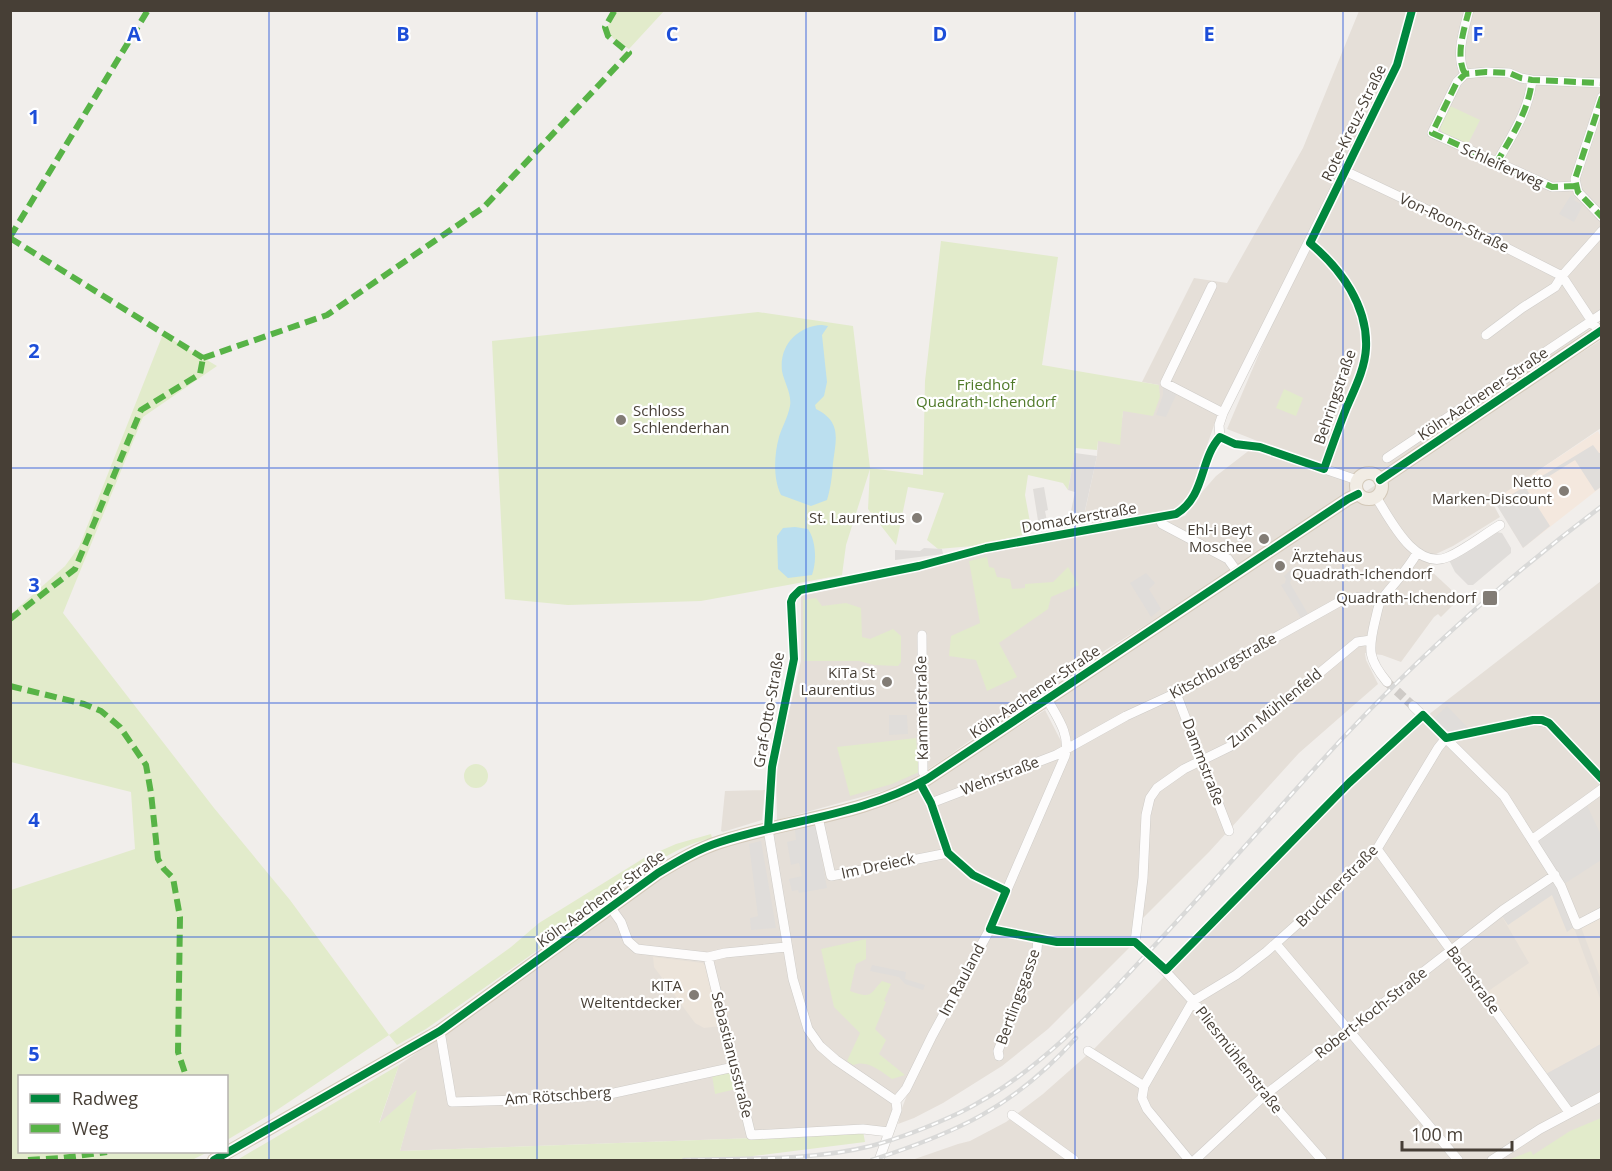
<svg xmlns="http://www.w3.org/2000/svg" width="1612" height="1171" font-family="'Open Sans',sans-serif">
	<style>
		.residential { fill: #e5dfd8 }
		.commercial { fill: #f4e8de }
		.education { fill: #ece4da }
		.green { fill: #e2ebcb }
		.parking { fill: #e0ddda }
		.water { fill: #bbdfef }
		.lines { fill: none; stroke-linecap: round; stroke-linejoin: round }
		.minor-tunnel { stroke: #cfcbc7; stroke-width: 9; stroke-dasharray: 9 4.5; stroke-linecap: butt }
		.minor-casing { stroke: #cfccc8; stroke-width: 10 }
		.major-casing { stroke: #d3c8b8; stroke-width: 14 }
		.minor { stroke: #fdfcfc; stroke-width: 9 }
		.major { stroke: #f1ece4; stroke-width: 12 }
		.rail-casing { stroke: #d9d9d8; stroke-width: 4.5 }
		.rail { stroke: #fff; stroke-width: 2; stroke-dasharray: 7; stroke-linecap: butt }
		.quiet { stroke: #57b346; stroke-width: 6; stroke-dasharray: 12 6; stroke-linecap: butt }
		.cycleway-casing { stroke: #fff; stroke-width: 11 }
		.cycleway { stroke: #00873e; stroke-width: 8 }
		.grid { fill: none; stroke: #1d4ed8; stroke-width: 1.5; stroke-opacity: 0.55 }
		.poi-dot { fill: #827c75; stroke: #fff; stroke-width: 2 }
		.labels { text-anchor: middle; stroke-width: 4.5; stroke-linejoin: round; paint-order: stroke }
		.street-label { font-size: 15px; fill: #473f36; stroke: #fff }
		.park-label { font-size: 15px; fill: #507a29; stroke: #fff }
		.poi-label { font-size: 15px; fill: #473f36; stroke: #fff; text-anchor: end }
		.grid-label { font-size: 20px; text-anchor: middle; font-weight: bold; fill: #1d4ed8; stroke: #fff; stroke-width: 4.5; stroke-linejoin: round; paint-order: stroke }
	</style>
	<rect width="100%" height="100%" fill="#f1eeeb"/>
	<path class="residential" d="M1359,11H1409L1393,64L1218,414L1190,494L1176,509L1082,525L1097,456L1098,440L1119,444L1123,411L1159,385L1142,382L1194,278L1227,283L1303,148Z
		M1415,11H1601V321L1450,429L1388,466L1176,606L1037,693L944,759L902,786L777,820L776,767L801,661V596L864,583L932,564L1028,543L1185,516L1195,500L1216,476L1260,442L1227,429L1270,328L1401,68Z
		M1601,340V428L1492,502L1500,517L1453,546L1436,554L1428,568L1460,598L1441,617L1438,614L1434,617L1401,662L1382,655L1365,653L1366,660L1378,684L1299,753L1209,852L1134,927L1130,947L1048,1029L1002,1066L943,1103L914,1118L898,1124L902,1108L914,1077L983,943L1067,756L1052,701L1389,476Z
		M1601,581V1160H912L958,1144L970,1141L1006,1122L1043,1094L1095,1048L1350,785L1419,722Z
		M1045,710L1064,747L991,920L885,1133L863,1131L755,1138L400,1151L416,1091L379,1124L399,1065L572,944L666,874L710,852L926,786Z
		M765,790L762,820L723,832L721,831L725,791Z"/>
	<path class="commercial" d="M1598,431L1601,437V487L1523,548L1494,500Z"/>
	<path class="education" d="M1556,879L1601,1001V1044L1546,1074L1487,992L1529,963L1501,915Z
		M1601,915V980L1581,927Z
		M653,957L703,963L706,967L720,1026L704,1028L695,1023L654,967Z"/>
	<path class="green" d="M617,10H664V11L629,49C619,43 610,39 607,27Z
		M1448,105L1480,120L1466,148L1444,136L1439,125Z
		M941,241L1058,257L1042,365L1159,385L1160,397L1153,416L1123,411L1120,445L1098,441L1097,450L1076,448L1068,490L1063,483L1028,475L1025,495L1032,533L973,546L938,549L927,540L944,493L908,487L896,545L868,509L870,469L846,545L842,575L701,601L568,605L505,599L492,341L758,312L853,326L870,468L923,475L925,381Z
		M163,334L217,366L143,417L63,613L214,808L290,900L389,1035L511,947L539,923L644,858L676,844L711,834L712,838C666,848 630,882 595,908C539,950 483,989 426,1029L397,1045L389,1035L271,1114L227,1140L226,1076H20V1152H208L192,1160H11V890L135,849L131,792L11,762V614L65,566L79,547Z
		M1284,389L1303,398L1296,416L1276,408Z
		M987,557L989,567L994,568L997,577L1010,579L1012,589L1025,588V584L1053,582L1068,567L1079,585L1051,597L1048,609L999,643L1017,677L987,691L976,660L949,656L951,636L980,623L969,561Z
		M816,598L822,606L846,603L861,608L862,637L870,639L893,629L901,636V662L898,666L874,665L859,661H804L803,600Z
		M916,738L919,772L892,784L850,796L837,747Z
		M464 776a12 12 0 1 1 24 0a12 12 0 1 1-24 0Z
		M866,939V959L856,964L850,991C872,999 869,995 882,981L891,984L884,1001L886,1002L875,1029L886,1040L879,1054L905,1075L892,1079C881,1071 867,1059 853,1065L847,1061L860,1033L834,1007L821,949Z
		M399,1065L379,1123L417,1090L400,1151L755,1138L863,1131L865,1142L753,1156L752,1160H237Z
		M732,1070L736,1089L715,1094L712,1075Z
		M1601,1118V1160H1508L1531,1151L1533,1155L1570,1131Z"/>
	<path class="parking" d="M1571,195L1576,198L1574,200L1583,205L1574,222L1559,214Z
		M1163,383H1174L1176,395L1166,417L1156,415L1163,395Z
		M1593,445L1599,453H1601V487L1595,491L1575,460L1527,490L1550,526L1523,548L1496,504Z
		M1075,453L1097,456L1084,515L1071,511L1075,492L1068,490Z
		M1044,487L1048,510L1045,511L1048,526L1039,527L1033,489Z
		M1496,532L1502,533L1511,548V553L1473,585H1468L1455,572L1449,560Z
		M924,548L942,549L943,554L895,560V550L920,551Z
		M1293,568L1294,571L1290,583L1308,614L1301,618L1281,585L1285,583L1286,579L1284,576Z
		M1146,573L1155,583L1149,589L1161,609L1151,617L1130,583Z
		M1447,706L1469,729L1447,734L1432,720Z
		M889,715H907L908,734L889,735Z
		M1585,801L1601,835V860L1561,886L1574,927L1567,932L1552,895L1508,925L1501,915L1556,878L1533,839Z
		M816,826L827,888L799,893L798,890L792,891L789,879L802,876L799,863L791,865L787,842L796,840L795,830Z
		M761,841L776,928L751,930L750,918L758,916L749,844Z
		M872,965L906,972L905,979L925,985L923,990L905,984L899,977L870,971Z
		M1601,1044V1090L1570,1107L1546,1074Z"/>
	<path class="water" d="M822,325L828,326L822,335L827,382L824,396L815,405L816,409C842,422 836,439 833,463C832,476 831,487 827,500L811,506L781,495C773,479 774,455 779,437C782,427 788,417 790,406C792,394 784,382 782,371C779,345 798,326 822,325Z
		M795,527L808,529C816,541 817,561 812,575L788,578L778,569L777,536L783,528Z"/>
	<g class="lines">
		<path class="minor-tunnel" d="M1387,682L1413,706
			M1141,948L1155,960"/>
		<defs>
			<path id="minor" d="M1465,74C1455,56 1464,30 1469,10
				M1602,97L1575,179L1578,192L1602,217
				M1496,164C1511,137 1529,111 1532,80
				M1345,171L1491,240L1562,276L1599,332
				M1576,186L1552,187L1432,133L1457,82L1465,74L1486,72L1509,73L1521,78L1532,80L1602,83
				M1310,243C1341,269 1368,306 1366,348C1365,369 1354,390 1346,409C1338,429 1331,449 1324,469
				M1212,286L1165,383L1223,413
				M1486,335L1522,308L1555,287L1562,276L1602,231
				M1220,437L1219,425L1223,413L1397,65L1412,10
				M1387,458L1602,314
				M1376,497C1390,519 1415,571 1448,557C1466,549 1483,535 1500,525
				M1159,517L1162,524L1228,559L1238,573
				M922,635L923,772L927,779
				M1387,682C1368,659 1368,650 1375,621C1377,614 1378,604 1382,599C1394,583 1407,571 1417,553
				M1176,693L1229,831
				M1413,706L1504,796L1561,886L1577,925L1602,912
				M920,783L931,803L948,853L973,875L1006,891
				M931,803L1056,755L1126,716L1176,693L1339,602C1354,597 1365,595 1381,600
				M818,817L831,876L948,853
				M1533,839L1602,789
				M1377,849L1569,1112
				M611,908L621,922L628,941L637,949L708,957L725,953L786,947
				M990,929L1057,942H1135L1141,948
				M1135,942L1143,878L1146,815L1150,798L1157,788L1184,769L1231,746L1357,642L1371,640
				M1276,944L1458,1160
				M708,957L751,1135L863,1129L889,1132
				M1155,960L1193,1001L1265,1095L1322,1160
				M440,1031L452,1102L550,1099L605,1095L734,1067
				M1088,1051L1144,1086
				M999,1056L998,1051L1037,950L1038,938
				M896,1101L836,1060L820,1046L808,1029L793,979L768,829L772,767L794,659L791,602L793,597L800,590L919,566L986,548L1176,514C1206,496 1199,460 1220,437L1235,444L1260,447L1357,480
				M896,1101L906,1089L932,1036L990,929L1065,756C1071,735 1057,717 1047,699
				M1012,1115L1074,1160
				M879,1160L897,1110L896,1101
				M1189,1160L1147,1109L1142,1098L1144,1086L1193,1001L1236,975L1266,952L1323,901L1377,849L1438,748L1446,738L1533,720L1549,723L1602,779
				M1195,1160L1265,1095L1503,910L1555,875
				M1492,1160L1540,1129L1602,1096"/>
			<path id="major" d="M1356 486a13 13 0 1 1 26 0a13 13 0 1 1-26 0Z
				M1380,480L1602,330
				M214,1160L440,1031L658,873C678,861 698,849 720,842C788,820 864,815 927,779L1348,499L1358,494"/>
		</defs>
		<use href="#minor" class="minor-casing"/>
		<use href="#major" class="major-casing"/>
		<use href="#minor" class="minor"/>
		<use href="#major" class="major"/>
		<defs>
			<path id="rail" d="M684,1160C745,1158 811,1161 871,1146C901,1138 931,1126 959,1113C1037,1075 1096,1009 1154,946C1209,887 1262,827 1316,767C1403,671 1498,584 1602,506
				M872,1160C958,1132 1014,1107 1076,1038"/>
		</defs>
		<use href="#rail" class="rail-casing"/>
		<use href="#rail" class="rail"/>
		<path class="quiet" d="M1465,74C1455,56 1464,30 1469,10
			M1602,97L1575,179L1578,192L1602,217
			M1496,164C1511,137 1529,111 1532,80
			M1576,186L1552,187L1432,133L1457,82L1465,74L1486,72L1509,73L1521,78L1532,80L1602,83
			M10,237L148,10
			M10,238L203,358
			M203,358L327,315L484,207L629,53L608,36L605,27L615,10
			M10,619L75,569L141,410L200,374L203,358
			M10,686L84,704L101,711L120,727L146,765L151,793L158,859L164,869L173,878L180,917L178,1052L186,1076
			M28,1160L62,1158L107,1152"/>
		<defs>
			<path id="cycleway" d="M1380,480L1602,330
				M920,783L931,803L948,853L973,875L1006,891L990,929L1057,942H1135L1166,970L1349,783L1423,715L1446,738L1533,720H1542L1549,723L1602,779
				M768,829L772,767L794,659L791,602L793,597L800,590L919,566L986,548L1176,514C1206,496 1199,460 1220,437L1235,444L1260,447L1324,469C1331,449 1338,429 1346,409C1354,390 1365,369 1366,348C1368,306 1341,269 1310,243L1397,65L1412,10
				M214,1160L440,1031L658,873C678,861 698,849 720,842C788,820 864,815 927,779L1348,499L1358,494"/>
		</defs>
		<use href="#cycleway" class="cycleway-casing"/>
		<use href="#cycleway" class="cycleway"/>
	</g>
	<path class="grid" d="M269,10V1160M537,10V1160M806,10V1160M1075,10V1160M1343,10V1160M10,234H1602M10,468H1602M10,703H1602M10,937H1602"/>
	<g class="poi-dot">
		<circle cx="621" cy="420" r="6"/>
		<circle cx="1564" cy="491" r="6"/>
		<circle cx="917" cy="518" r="6"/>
		<circle cx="1264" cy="539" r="6"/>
		<circle cx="1280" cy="566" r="6"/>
		<rect x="1482" y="590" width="16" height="16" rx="3"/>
		<circle cx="887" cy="682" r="6"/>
		<circle cx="694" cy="995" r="6"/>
	</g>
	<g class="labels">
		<g class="street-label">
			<text transform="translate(1354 123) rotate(-64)" y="5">Rote-Kreuz-Straße</text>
			<text transform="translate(1502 166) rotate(24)" y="5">Schleiferweg</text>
			<text transform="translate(1454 223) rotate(25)" y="5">Von-Roon-Straße</text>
			<text transform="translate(1483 394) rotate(-34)" y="5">Köln-Aachener-Straße</text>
			<text transform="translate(1335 397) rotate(-71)" y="5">Behringstraße</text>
			<text transform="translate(1079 518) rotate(-10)" y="5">Domackerstraße</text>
			<text transform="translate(1223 666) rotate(-29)" y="5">Kitschburgstraße</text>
			<text transform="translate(1035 692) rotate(-34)" y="5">Köln-Aachener-Straße</text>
			<text transform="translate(922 708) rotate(-91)" y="5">Kammerstraße</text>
			<text transform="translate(1275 708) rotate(-39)" y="5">Zum Mühlenfeld</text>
			<text transform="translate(769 710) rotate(-80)" y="5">Graf-Otto-Straße</text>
			<text transform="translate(1203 762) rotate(69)" y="5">Dammstraße</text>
			<text transform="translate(1000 776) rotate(-21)" y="5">Wehrstraße</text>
			<text transform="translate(878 866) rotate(-12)" y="5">Im Dreieck</text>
			<text transform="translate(1337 886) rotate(-45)" y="5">Brucknerstraße</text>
			<text transform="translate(601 899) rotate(-36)" y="5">Köln-Aachener-Straße</text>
			<text transform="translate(962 980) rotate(-62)" y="5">Im Rauland</text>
			<text transform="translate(1473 980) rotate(54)" y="5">Bachstraße</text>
			<text transform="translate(1018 997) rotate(-70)" y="5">Bertlingsgasse</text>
			<text transform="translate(1371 1013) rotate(-38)" y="5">Robert-Koch-Straße</text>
			<text transform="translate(732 1055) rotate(76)" y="5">Sebastianusstraße</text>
			<text transform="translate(1239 1060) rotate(52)" y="5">Pliesmühlenstraße</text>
			<text transform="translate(558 1096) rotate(-4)" y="5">Am Rötschberg</text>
		</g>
		<g class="park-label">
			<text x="986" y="390">Friedhof<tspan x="986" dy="17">Quadrath-Ichendorf</tspan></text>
		</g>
		<g class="poi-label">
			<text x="633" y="416" text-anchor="start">Schloss<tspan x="633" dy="17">Schlenderhan</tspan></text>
			<text x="1552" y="487">Netto<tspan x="1552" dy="17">Marken-Discount</tspan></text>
			<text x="905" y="523">St. Laurentius</text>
			<text x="1252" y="535">Ehl-i Beyt<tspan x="1252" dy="17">Moschee</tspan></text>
			<text x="1292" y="562" text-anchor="start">Ärztehaus<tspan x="1292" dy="17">Quadrath-Ichendorf</tspan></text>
			<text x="1476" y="603">Quadrath-Ichendorf</text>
			<text x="875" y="678">KiTa St<tspan x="875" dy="17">Laurentius</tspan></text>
			<text x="682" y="991">KITA<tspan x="682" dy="17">Weltentdecker</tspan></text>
		</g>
	</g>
	<g class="grid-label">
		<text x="134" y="41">A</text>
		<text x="403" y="41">B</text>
		<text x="672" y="41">C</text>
		<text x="940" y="41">D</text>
		<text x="1209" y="41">E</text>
		<text x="1478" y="41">F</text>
		<text x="34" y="124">1</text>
		<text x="34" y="358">2</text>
		<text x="34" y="592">3</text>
		<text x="34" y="827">4</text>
		<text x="34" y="1061">5</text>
	</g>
	<rect width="1612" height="1171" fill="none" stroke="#473f36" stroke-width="24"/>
	<rect x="18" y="1075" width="210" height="78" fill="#ffffff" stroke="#b5b2af" stroke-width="1.5"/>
	<rect x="30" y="1094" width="30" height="9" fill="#00873e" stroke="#b5b2af" stroke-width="1.5"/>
	<text x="72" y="1105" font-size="18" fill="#473f36">Radweg</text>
	<rect x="30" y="1124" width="30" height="9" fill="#57b346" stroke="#b5b2af" stroke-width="1.5"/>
	<text x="72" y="1135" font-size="18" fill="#473f36">Weg</text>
	<path d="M1402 1141v9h110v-9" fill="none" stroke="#473f36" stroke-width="3"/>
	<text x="1411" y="1141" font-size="18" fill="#473f36" stroke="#ffffff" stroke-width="4.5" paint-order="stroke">100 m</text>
</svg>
